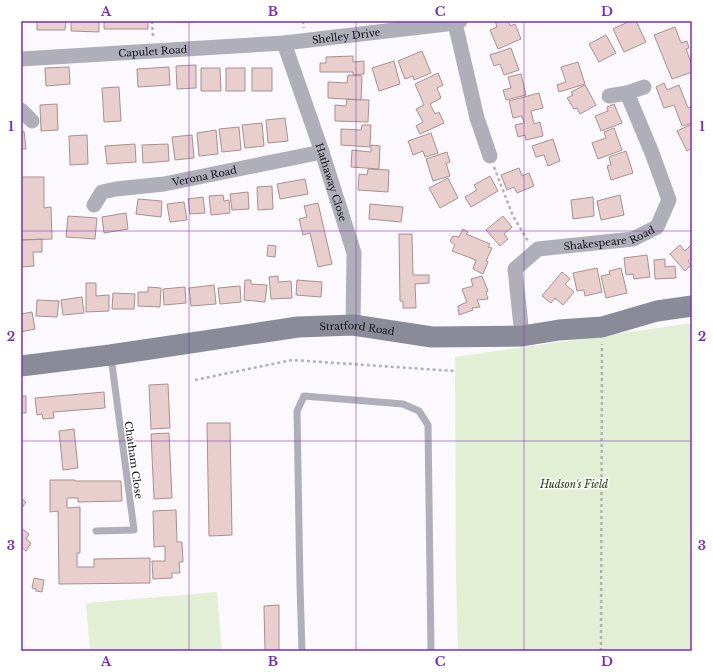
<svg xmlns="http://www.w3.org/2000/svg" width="713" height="672" font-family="'Libre Baskerville',serif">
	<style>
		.green { fill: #e2efd5 }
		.building { fill: #e8cecd; stroke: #a8908f }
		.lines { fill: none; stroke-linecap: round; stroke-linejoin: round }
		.path { stroke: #b3b1b6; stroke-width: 2.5; stroke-dasharray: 3 3; stroke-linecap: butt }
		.lane { stroke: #aeafb9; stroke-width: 7 }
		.street { stroke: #aeafb9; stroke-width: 15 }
		.secondary { stroke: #8a8b99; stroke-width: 21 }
		.grid { fill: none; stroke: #7b2cbf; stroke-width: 1; stroke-opacity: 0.55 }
		.labels { text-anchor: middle; stroke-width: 3; stroke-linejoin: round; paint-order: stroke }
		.street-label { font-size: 10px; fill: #120f16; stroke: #fff }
		.park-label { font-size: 10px; font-style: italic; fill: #23340a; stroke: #fff }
		.neatline { fill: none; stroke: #7b2cbf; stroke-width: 1.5 }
		.grid-label { font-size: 13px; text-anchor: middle; font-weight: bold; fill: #7b2cbf }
	</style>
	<rect width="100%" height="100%" fill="#fbf9fd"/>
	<path class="green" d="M692,323V651H458L456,579L455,357Z
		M217,592L222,651H90L86,603Z"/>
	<path class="building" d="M37,21H66L65,30H37Z
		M71,21H99V32L71,31Z
		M104,21H148V29H104Z
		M175,21H195V22H175Z
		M495,21H508L510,26L515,24L521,39L498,49L490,30L497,27Z
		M630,21H636L646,42L624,52L613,29Z
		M675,27L681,43L687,41L689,48L686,49L692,65V72L672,79L654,35Z
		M606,35L616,53L599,62L589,44Z
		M511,48L519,70L504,75L500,64L494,66L490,55Z
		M422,51L431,73L414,80L413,76L405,79L398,61Z
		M353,56V62L364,61V74L353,75V72H320V63H326V57Z
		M394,61L400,84L379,91L372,68Z
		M578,62L585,84L559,92L557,85L566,82L561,67Z
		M196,65V88L177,89L176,66Z
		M69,67L70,84L46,86L45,68Z
		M169,67L170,85L138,87L137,69Z
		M201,68H220L221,91H201Z
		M226,68H245V91H226Z
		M252,68H272V91H252Z
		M438,73L443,85L437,88L441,98L430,104L435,114L439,112L444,123L420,134L416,126L423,122L416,109L424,105L415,84Z
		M521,74L526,95L506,100L503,90L511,88L508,77Z
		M348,75L362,76L361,100L328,98V82L347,83Z
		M664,83L667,90L679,85L688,108L692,106V123L682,126L674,105L664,108L656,87Z
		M585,85L596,105L580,114L577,108L574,109L567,98L573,95L571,92Z
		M119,87L121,121L104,122L102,88Z
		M539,93L543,108L531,111L534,124L540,122L543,136L526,140L525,135L518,137L515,125L524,123L522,116L513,118L509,101Z
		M347,99L369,100L368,122L335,121V105L346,106Z
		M57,104L58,130L41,131L40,105Z
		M614,104L622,123L601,131L595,116L608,111L607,107Z
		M285,118L288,141L268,143L266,120Z
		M262,123L264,146L245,148L242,125Z
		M692,124V148L687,151L677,131Z
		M362,125H371L370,147L341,145V129L361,130Z
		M239,127L241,150L222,152L219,129Z
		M614,128L622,150L598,159L592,143L606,138L604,132Z
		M216,130L218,154L199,156L197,133Z
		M24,131L26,149H21V132Z
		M431,133L438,153L425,157L423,151L413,155L408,141Z
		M87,135L88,164L70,165L69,136Z
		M192,135L194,158L175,160L172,137Z
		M553,139L560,161L548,166L544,155L536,157L532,146Z
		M135,144L136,162L107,164L105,146Z
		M168,144L169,161L143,163L142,145Z
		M371,145L380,146L379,169L351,167L352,150L371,152Z
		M626,151L633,173L611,180L607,166L611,165L609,157Z
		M447,152L450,162L446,163L450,176L433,181L426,159Z
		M519,168L522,176L529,173L534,186L517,193L514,187L507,190L501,175Z
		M368,169L389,170L388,192L358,190L359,174L367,175Z
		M490,176L498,191L471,207L465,197L477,190L474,185Z
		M21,177H44V208L51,207L52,239L21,240Z
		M448,178L458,198L440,208L429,188Z
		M305,179L308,194L280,199L277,184Z
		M272,186L273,209L258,210L257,187Z
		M248,192L249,209L232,210L230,194Z
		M223,195L224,201L229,200L230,213L211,215L209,196Z
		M620,195L624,215L601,220L597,201Z
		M203,197L205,213L190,214L188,199Z
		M593,197L594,216L573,219L571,200Z
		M138,199L162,201L161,217L136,214Z
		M184,202L187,220L170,222L167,204Z
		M318,203L332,264L318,267L310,233L303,235L299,219L307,217L304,206Z
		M370,204L403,207L401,222L369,219Z
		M126,213L128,229L104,233L102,217Z
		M68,216L97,218L95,239L66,237Z
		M503,216L512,227L504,234L508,239L500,246L486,230Z
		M463,229L468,232L466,234L490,244L488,247L492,248L486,261L488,262L483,274L473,269L476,260L452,251L455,245L450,241L453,236L459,237Z
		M399,234H412L413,275H429V283L415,284L416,308H403V301H400Z
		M42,239V252H33L34,266L21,267V240Z
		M268,245L276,246L275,257L267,256Z
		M680,245L685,251L691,245L692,247V258L688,261L691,265L685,271L670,254Z
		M647,255L650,277L634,279L633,274L626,275L624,258Z
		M665,259V267L675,266L676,278L655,279L654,260Z
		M597,268L602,292L585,296L584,290L577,291L573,273Z
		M621,268L627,293L606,298L601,276L610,274L609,271Z
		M562,272L570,279L565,284L574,292L563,305L555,298L551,303L542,296Z
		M278,276V282L291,281L292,298L271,299L269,277Z
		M482,276L488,291L486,292L488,299L477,300L480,307L472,308L473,310L459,315L458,306L467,302L462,289L473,286L471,279Z
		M245,280H251V284L267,285L265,302L244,300Z
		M297,280L322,282L321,297L296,295Z
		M86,283H96V296L109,295V311L86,312Z
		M214,285L216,304L191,306L189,288Z
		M240,286L241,302L220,304L218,288Z
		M148,287L161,288L160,307L138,306V292H148Z
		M185,287L186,303L164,305L163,289Z
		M113,293L135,294L134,309H112Z
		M82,297L84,313L63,315L61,300Z
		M37,300L59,301L57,317L36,316Z
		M32,312L35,329L21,332V314Z
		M168,384L170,428L151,429L149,385Z
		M104,392L105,408L53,412L54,418L43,419L42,414L37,415L35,398Z
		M21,396H26V413H21Z
		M207,423H230L232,535L209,536Z
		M74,429L78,468L63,470L59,431Z
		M169,433L172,498L154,499L151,434Z
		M50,480H75V481H121L122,501L78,502V498H67V508L80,507V553H77V567H94V559L150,558V583L59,584L58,511L50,512Z
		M21,498L26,502L21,509Z
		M176,510L177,542H182L183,562H179L180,573H172V578L153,579L152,561H165V546L154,547L153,511Z
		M21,528L29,534L26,539L31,543L26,551L21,547Z
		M34,578L44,580L42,592L36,591V589L32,588Z
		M279,605V651H265L264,606Z"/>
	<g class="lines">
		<path class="path" d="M152,21L153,38
			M303,21L304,28
			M494,167L513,216L528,241
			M195,380L292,360L454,371
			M601,651L602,344"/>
		<path class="lane" d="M96,531L134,530L111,357
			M302,651L300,586L297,411L304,396L403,404L419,411L428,425L431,651"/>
		<g class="street">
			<path d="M455,23L477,118L490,156"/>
			<path id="s1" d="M284,43L322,152L354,253L353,325"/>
			<path id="s2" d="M21,59L284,43L455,23L460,21"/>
			<path d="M609,96L627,93L644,87"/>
			<path d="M21,110L32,121"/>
			<path id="s3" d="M94,205L102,192L116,189L164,184L322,152"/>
			<path id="s4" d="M522,336L515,269L538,249L633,239L657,227L669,200L652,153L627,93"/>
		</g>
		<path class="secondary" id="s5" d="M21,366L110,355L298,327L353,325L432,337L522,336L559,330L602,327L657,311L692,306"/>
	</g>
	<path class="grid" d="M189,21V651M356,21V651M524,21V651M21,231H692M21,441H692"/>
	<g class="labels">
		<g class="street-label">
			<text dy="4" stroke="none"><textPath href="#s2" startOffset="326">Shelley Drive</textPath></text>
			<text dy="4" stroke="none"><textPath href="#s2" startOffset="132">Capulet Road</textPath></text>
			<text dy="4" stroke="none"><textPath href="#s3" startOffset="119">Verona Road</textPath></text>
			<text dy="4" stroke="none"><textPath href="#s1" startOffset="147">Hathaway Close</textPath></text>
			<text dy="4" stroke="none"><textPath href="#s4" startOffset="170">Shakespeare Road</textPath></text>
			<text dy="4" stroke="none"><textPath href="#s5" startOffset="339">Stratford Road</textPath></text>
			<text transform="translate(134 460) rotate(82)" y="4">Chatham Close</text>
		</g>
		<g class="park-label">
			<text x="574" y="488">Hudson's Field</text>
		</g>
	</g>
	<rect width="713" height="672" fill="none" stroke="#ffffff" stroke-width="44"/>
	<rect x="22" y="22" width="669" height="628" class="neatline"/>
	<g class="grid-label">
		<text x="106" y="16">A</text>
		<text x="273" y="16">B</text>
		<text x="440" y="16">C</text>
		<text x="607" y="16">D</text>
		<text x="11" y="131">1</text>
		<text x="702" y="131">1</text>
		<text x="11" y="341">2</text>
		<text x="702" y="341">2</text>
		<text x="11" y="550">3</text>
		<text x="702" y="550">3</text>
		<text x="106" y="666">A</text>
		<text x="273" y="666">B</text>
		<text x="440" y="666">C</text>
		<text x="607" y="666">D</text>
	</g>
</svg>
